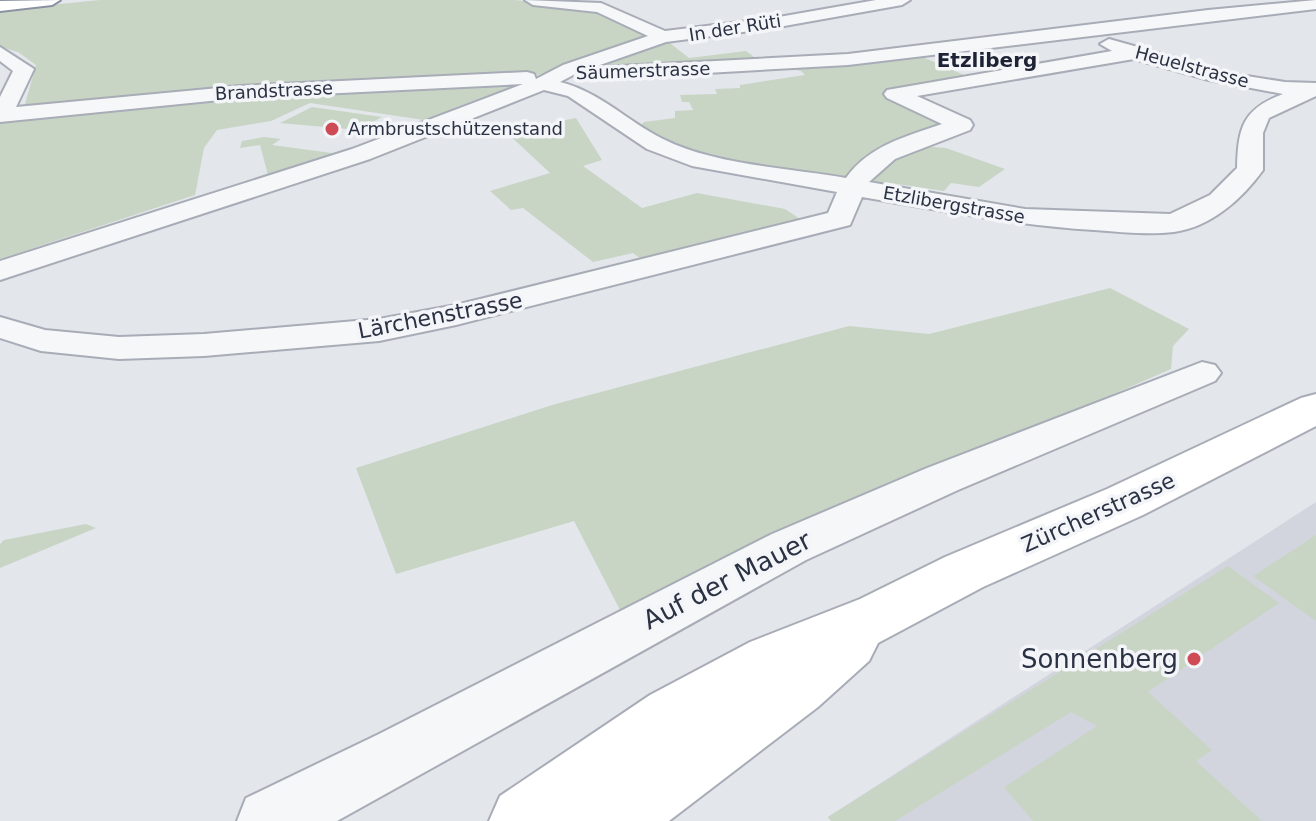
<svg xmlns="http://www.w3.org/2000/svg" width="1316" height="821" font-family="'DejaVu Sans',sans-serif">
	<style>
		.built { fill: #d2d5dd }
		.green { fill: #c8d5c5 }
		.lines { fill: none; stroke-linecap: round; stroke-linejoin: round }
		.minor-casing { stroke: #a8acb6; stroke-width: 4 }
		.secondary-casing { stroke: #a8acb6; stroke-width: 4 }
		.motorway-casing { stroke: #8b92a2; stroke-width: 4 }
		.minor { fill: #f6f7f9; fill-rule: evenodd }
		.secondary { fill: #fff; fill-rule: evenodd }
		.motorway { fill: #fff; fill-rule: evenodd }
		.poi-dot { fill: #ce4b55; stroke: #f3f5f8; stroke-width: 3 }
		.labels { text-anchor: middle; stroke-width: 7; stroke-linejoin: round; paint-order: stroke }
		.far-street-label { font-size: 18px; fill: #2b3244; stroke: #f3f5f8 }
		.far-poi-label { font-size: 18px; fill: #2b3244; stroke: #f3f5f8; text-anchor: start }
		.far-neighbourhood-label { font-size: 20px; font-weight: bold; fill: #1d2335; stroke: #f3f5f8 }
		.street-label { font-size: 22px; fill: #2b3244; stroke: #f3f5f8 }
		.near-street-label { font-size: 26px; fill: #2b3244; stroke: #f3f5f8 }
		.near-poi-label { font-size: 26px; fill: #2b3244; stroke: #f3f5f8; text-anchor: end }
	</style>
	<rect width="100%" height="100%" fill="#e3e6eb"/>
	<path class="built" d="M1316,502V821H831L828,817Z"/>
	<path class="green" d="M100,0H514L590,7L648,34L647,39L538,75L218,90L44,106L25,104L36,65L18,52L0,47V10Z
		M666,40L689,58L746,51L765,65L578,71Z
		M918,55L971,78L884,93L953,124L843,181L689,155L638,129L644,122L675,118V111L693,110L689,102H682L680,95L717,94L715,89L740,88V85L805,75L801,71L786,68Z
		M521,83L454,108L439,119L424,120L310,103L271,121L217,130L204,148L195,195L0,259V115L119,101Z
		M312,107L382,117L358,130L280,123Z
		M576,118L602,160L583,166L642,208L697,193L785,209L806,223L645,262L633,253L593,262L523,208L511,210L490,191L550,173L506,132Z
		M264,137L281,139L272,145L339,154L269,179L260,145L240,148L242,141Z
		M921,146L946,148L1005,169L979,187L951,183L944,191L883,182L879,190L867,184L880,165Z
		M1110,288L1189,329L1173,346L1171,369L620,610L574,521L396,574L356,468L552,405L849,326L929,334Z
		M86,524L96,528L0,568V544L4,540Z
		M1316,535V621L1253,576Z
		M1228,566L1279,603L1148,692L1212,750L1196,761L1262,821H1033L1004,787L1097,726L1071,712L895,821H831L828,817Z"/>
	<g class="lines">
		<defs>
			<path id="minor" d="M525,0L601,3L665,31L773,18L876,0H910L902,5L773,28L666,42L577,73L560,82C600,92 627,121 663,139C715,165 788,168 846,178C868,146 907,136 942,124L887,98L884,94L887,90L1112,51L1100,44L1109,39L1234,74L1285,82L1316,83V96L1269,118L1263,133V170C1242,199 1211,227 1174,232C1148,235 1120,232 1094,230C1015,225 939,210 862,197L850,225L456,325L379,341L204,356L119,359L41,351L0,338V317L45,330L119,337L204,334L379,319L456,305L828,213L837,192L692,166L647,149L568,96L544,90L370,159L0,280V261L352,149L523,84L240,98L0,122V97L13,71L0,61V47L34,69L16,107L240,86L527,72L534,74L536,79L563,65L648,36L597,12L533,5ZM1134,59L1209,80L1283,94C1243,109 1238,127 1237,168L1210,195L1170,214L1025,209L869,182L895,159L970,130L973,125L970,120L917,96Z
				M1316,0V9L848,65L600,79L590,73L600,67L848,54L1208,10Z
				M1202,362L1215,365L1221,373L1215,381L958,490L806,560L337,821H237L246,798L379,734L772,534L927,468Z"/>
			<path id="secondary" d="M1316,394V426L1143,515L983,587L878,643L869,661L818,707L669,821H489L500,796L650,695L750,642L860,599L945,557L1107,489L1301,398Z"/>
			<path id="motorway" d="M60,0L52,5L0,11V1Z"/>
		</defs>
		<use href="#minor" class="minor-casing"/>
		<use href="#secondary" class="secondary-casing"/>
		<use href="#motorway" class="motorway-casing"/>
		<use href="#minor" class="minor"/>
		<use href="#secondary" class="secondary"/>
		<use href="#motorway" class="motorway"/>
	</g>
	<g class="poi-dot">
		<circle cx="332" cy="129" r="8"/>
		<circle cx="1194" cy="659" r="8"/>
	</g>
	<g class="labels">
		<g class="far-street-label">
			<text transform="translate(735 28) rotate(-9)" y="6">In der Rüti</text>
			<text transform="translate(1192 67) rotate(15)" y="6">Heuelstrasse</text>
			<text transform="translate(643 71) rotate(-2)" y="6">Säumerstrasse</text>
			<text transform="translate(274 91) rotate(-3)" y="6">Brandstrasse</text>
			<text transform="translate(954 205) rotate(10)" y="6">Etzlibergstrasse</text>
		</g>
		<g class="far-poi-label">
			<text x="348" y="135">Armbrustschützenstand</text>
		</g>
		<g class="far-neighbourhood-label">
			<text x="987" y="67">Etzliberg</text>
		</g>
		<g class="street-label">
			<text transform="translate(440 315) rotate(-11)" y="8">Lärchenstrasse</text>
			<text transform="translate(1098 512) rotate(-24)" y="8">Zürcherstrasse</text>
		</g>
		<g class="near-street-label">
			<text transform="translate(727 580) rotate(-27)" y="9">Auf der Mauer</text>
		</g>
		<g class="near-poi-label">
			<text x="1178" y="668">Sonnenberg</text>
		</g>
	</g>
</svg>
